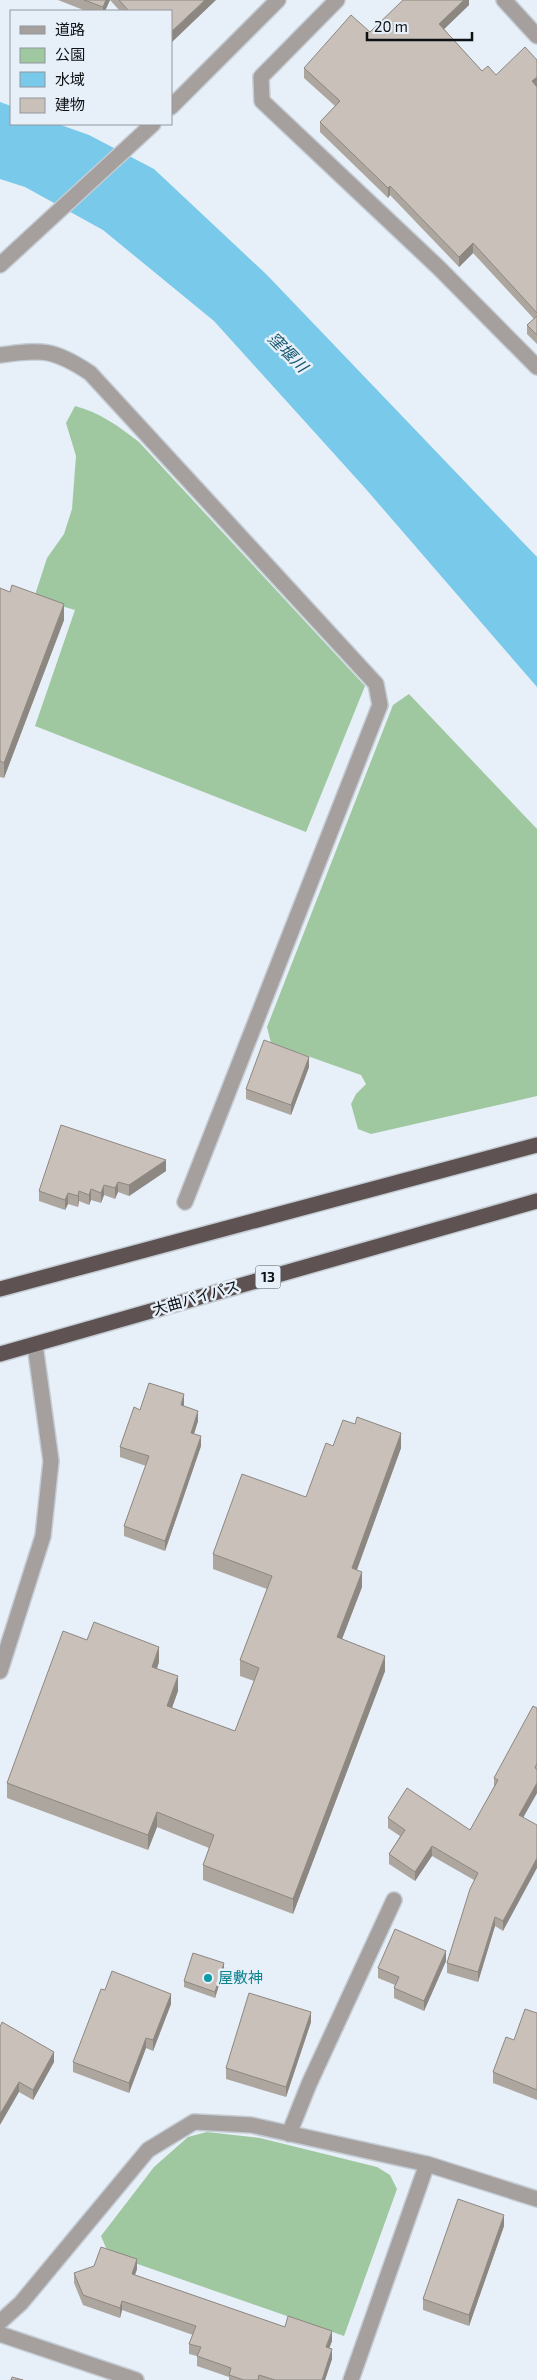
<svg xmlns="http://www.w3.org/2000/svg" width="537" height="2380" font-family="'Exo 2','Noto Sans JP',sans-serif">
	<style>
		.green { fill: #9fc8a0 }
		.water { fill: #78c9ea }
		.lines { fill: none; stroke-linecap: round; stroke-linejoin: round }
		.minor-casing { stroke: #c4ccd4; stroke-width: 18 }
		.tertiary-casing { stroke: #c4ccd4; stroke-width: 18 }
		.trunk-casing { stroke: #c4ccd4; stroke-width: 18 }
		.minor { stroke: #a59f9e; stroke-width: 15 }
		.tertiary { stroke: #a59f9e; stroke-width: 15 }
		.trunk { stroke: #5e5352; stroke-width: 15 }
		.wall { fill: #ada69f }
		.shaded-wall { fill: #8d8782 }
		.building { fill: #c9c1b9; stroke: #8d8782 }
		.culture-dot { fill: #0f9aa8; stroke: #e7eff8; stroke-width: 2 }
		.labels { text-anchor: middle; stroke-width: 5; stroke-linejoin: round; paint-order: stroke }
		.shield { fill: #e7eff8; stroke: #505459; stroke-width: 1 }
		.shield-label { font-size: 14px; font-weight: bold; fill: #0f1215 }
		.street-label { font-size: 15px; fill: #0f1215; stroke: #e7eff8 }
		.culture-label { font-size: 15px; fill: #0d838f; stroke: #e7eff8; text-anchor: start }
		.water-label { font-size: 16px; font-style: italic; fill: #12556c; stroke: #e7eff8 }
	</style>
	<rect width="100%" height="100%" fill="#e7eff8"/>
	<path class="green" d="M75,406C99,412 120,427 139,442L365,686L306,832L35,726L75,610L34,598L47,558L64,534L72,509L76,456L66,423Z
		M409,694L537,829V1096L371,1134L358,1129L351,1104L356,1094L366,1084L361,1075L271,1043L267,1027L393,705Z
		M207,2132L260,2138L377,2167L390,2175L397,2189L344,2336L129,2261L106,2248L101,2236L154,2167L188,2137Z"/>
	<path class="water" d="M0,102L11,106V124H58L89,135L154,169L267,275L537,557V687L365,488L214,321L103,230L25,187L0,179Z"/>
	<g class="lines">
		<defs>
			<path id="minor" d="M337,0L261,77L262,101L439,268L537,367
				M504,0L537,36
				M171,107L278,0
				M0,265L153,124
				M0,355C42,349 54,349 90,373L376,684L380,705L185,1202
				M289,2134L309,2084L394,1900
				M0,2322L21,2303L148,2150L194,2122L251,2125L427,2164L537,2199
				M0,2334L136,2380
				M351,2380L427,2164"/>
			<path id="tertiary" d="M0,1671L43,1536L51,1461L35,1345"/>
			<path id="trunk" d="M0,1289L537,1145
				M0,1354L537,1201"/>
		</defs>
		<use href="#minor" class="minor-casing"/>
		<use href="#tertiary" class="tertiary-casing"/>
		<use href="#trunk" class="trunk-casing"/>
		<use href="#minor" class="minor"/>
		<use href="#tertiary" class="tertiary"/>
		<use href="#trunk" class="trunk"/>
	</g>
	<path class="wall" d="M58,0H216L171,11H120L110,0L105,11H86Z
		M469,0V5L444,29L482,71L496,75L537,60V344L527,334V325L534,319L473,253L459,267L390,195L388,198L320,132V122L335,106L304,78V68L370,32Z
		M0,588L64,620L4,778L0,777Z
		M309,1067L291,1115L246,1099V1089Z
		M166,1171L129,1196L118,1192L115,1199L104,1195L101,1203L91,1200L89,1205L79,1201L78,1207L68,1204L65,1210L39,1201V1191Z
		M184,1405V1406L198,1421L194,1434L201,1446L165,1551L124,1536V1526L146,1466L120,1457V1447L140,1410Z
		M333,1446L401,1448L357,1570L362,1587L342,1639L385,1671L293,1914L203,1880V1865L209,1848L157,1827L148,1850L7,1798V1783L87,1640L159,1662L157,1669L178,1691L172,1708L235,1731L254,1681L240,1676V1660L267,1589L213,1569V1554L306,1497Z
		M537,1708V1793L523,1817L503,1931L495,1926L478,1982L447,1973V1963L474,1880L432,1856L415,1881L389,1864V1854L400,1836L388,1828V1818L470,1830L494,1787V1778Z
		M446,1961L424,2011L394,1998V1988L395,1985L378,1978V1968Z
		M224,1969L215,1998L184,1987V1981Z
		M171,2004L153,2051L146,2048L129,2093L73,2072V2062Z
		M537,2013V2100L493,2083V2072L514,2040Z
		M2,2022L54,2062L33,2100L19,2092Z
		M311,2022L286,2097L226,2079V2068Z
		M504,2226L469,2326L423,2310V2299Z
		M137,2269L135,2275L285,2327L332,2341L329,2348L332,2359L325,2380H229V2377L197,2366V2356L189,2354V2344L193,2335L122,2310L120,2318L83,2305L74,2283V2273Z"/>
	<path class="shaded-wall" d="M106,0H110L105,11H103V7Z
		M205,0H216L171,43V32Z
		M464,0H469V5L439,34V24Z
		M537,77V86L532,91V81Z
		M390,186V195L388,198V188Z
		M473,243V253L459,267V257Z
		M64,604V620L4,778V763Z
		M309,1057V1067L291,1115V1105Z
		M166,1160V1171L129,1196V1185Z
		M118,1182V1192L115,1199V1188Z
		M104,1185V1195L101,1203V1193Z
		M91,1189V1200L89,1205V1195Z
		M79,1191V1201L78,1207V1196Z
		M68,1193V1204L65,1210V1200Z
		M184,1394V1405L181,1415V1405Z
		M198,1411V1421L191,1443V1433Z
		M401,1433V1448L352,1583V1568Z
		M201,1436V1446L165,1551V1541Z
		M362,1572V1587L337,1652V1637Z
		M159,1647V1662L152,1682V1667Z
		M385,1656V1671L293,1914V1899Z
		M178,1676V1691L167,1721V1706Z
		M537,1783V1793L519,1825V1815Z
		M157,1812V1827L148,1850V1835Z
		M432,1846V1856L415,1881V1872Z
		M537,1858V1868L503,1931V1921Z
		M495,1917V1926L478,1982V1972Z
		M446,1951V1961L424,2011V2001Z
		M224,1963V1969L215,1998V1992Z
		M171,1994V2004L153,2051V2040Z
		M311,2012V2022L286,2097V2087Z
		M146,2038V2048L129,2093V2083Z
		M54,2052V2062L33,2100V2090Z
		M19,2082V2092L0,2125V2114Z
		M504,2215V2226L469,2326V2315Z
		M137,2259V2269L132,2283V2274Z
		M122,2301V2310L120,2318V2308Z
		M332,2331V2341L326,2357V2347Z
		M332,2349V2359L325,2380H322Z"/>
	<path class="building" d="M84,0H106L103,7Z
		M119,0H205L171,32V11H129Z
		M403,0H464L439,24L482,71L488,66L496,75L525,47L537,60V77L532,81L537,87V313L473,243L459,257L390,186L388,188L320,122L340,101L304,68L351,15L370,32Z
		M537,316V335L527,325Z
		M12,585L64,604L4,763L0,761V588L10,592Z
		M264,1040L309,1057L291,1105L246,1089Z
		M61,1125L166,1160L129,1185L118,1182L115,1188L104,1185L101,1193L91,1189L89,1195L79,1191L78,1196L68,1193L65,1200L39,1191Z
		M149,1383L184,1394L181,1405L198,1411L191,1433L201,1436L165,1541L124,1526L149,1456L120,1447L134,1407L140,1410Z
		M357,1417L401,1433L352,1568L362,1572L337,1637L385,1656L293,1899L203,1865L214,1835L157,1812L148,1835L7,1783L63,1631L87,1640L94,1622L159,1647L152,1667L178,1676L167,1706L235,1731L259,1668L240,1660L272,1576L213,1554L242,1474L306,1497L326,1443L333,1446L343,1420L355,1424Z
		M533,1706L537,1708V1763L535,1768L537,1769V1783L519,1815L537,1825V1858L503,1921L495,1917L478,1972L447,1963L470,1889L478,1873L432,1846L415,1872L389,1854L405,1830L388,1818L407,1788L470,1830L498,1780L494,1778Z
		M395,1929L446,1951L424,2001L394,1988L399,1977L378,1968Z
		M193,1953L224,1963L215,1992L184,1981Z
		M112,1971L171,1994L153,2040L146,2038L129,2083L73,2062L101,1989L105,1990Z
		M249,1993L311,2012L286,2087L226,2068Z
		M525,2009L537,2013V2090L493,2072L506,2037L514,2040Z
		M2,2022L54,2052L33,2090L19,2082L0,2114V2027Z
		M458,2199L504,2215L469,2315L423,2299Z
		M101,2247L137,2259L132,2274L285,2327L288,2316L332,2331L326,2347L332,2349L322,2380H275L259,2375L258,2380H244L229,2375L231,2368L197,2356L201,2347L189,2344L196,2326L122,2301L120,2308L83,2295L74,2273L94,2266Z
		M12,2377L23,2380H11Z"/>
	<circle class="culture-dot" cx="208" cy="1978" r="5"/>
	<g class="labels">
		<rect class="shield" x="255.5" y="1265.5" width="25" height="23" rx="4"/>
		<g class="shield-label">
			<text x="268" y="1282">13</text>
		</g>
		<g class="street-label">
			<text transform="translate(196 1298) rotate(-16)" y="5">大曲バイパス</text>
		</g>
		<g class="culture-label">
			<text x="218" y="1983">屋敷神</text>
		</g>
		<g class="water-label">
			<text transform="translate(288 352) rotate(45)" y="6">窪堰川</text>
		</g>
	</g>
	<rect x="10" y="10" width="162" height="115" fill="#e7eff8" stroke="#91979d"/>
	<rect x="20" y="26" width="25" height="8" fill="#a59f9e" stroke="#91979d"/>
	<text x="55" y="35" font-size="15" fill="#0f1215">道路</text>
	<rect x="20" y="48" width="25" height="15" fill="#9fc8a0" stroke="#91979d"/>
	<text x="55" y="60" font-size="15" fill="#0f1215">公園</text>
	<rect x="20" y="72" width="25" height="15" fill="#78c9ea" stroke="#91979d"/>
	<text x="55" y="85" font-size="15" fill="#0f1215">水域</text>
	<rect x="20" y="98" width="25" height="15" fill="#c9c1b9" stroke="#91979d"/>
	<text x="55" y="110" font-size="15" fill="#0f1215">建物</text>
	<path d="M367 32v8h105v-8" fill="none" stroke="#0f1215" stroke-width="2.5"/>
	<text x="374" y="32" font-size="15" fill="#0f1215" stroke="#e7eff8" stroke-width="4" paint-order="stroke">20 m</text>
</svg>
